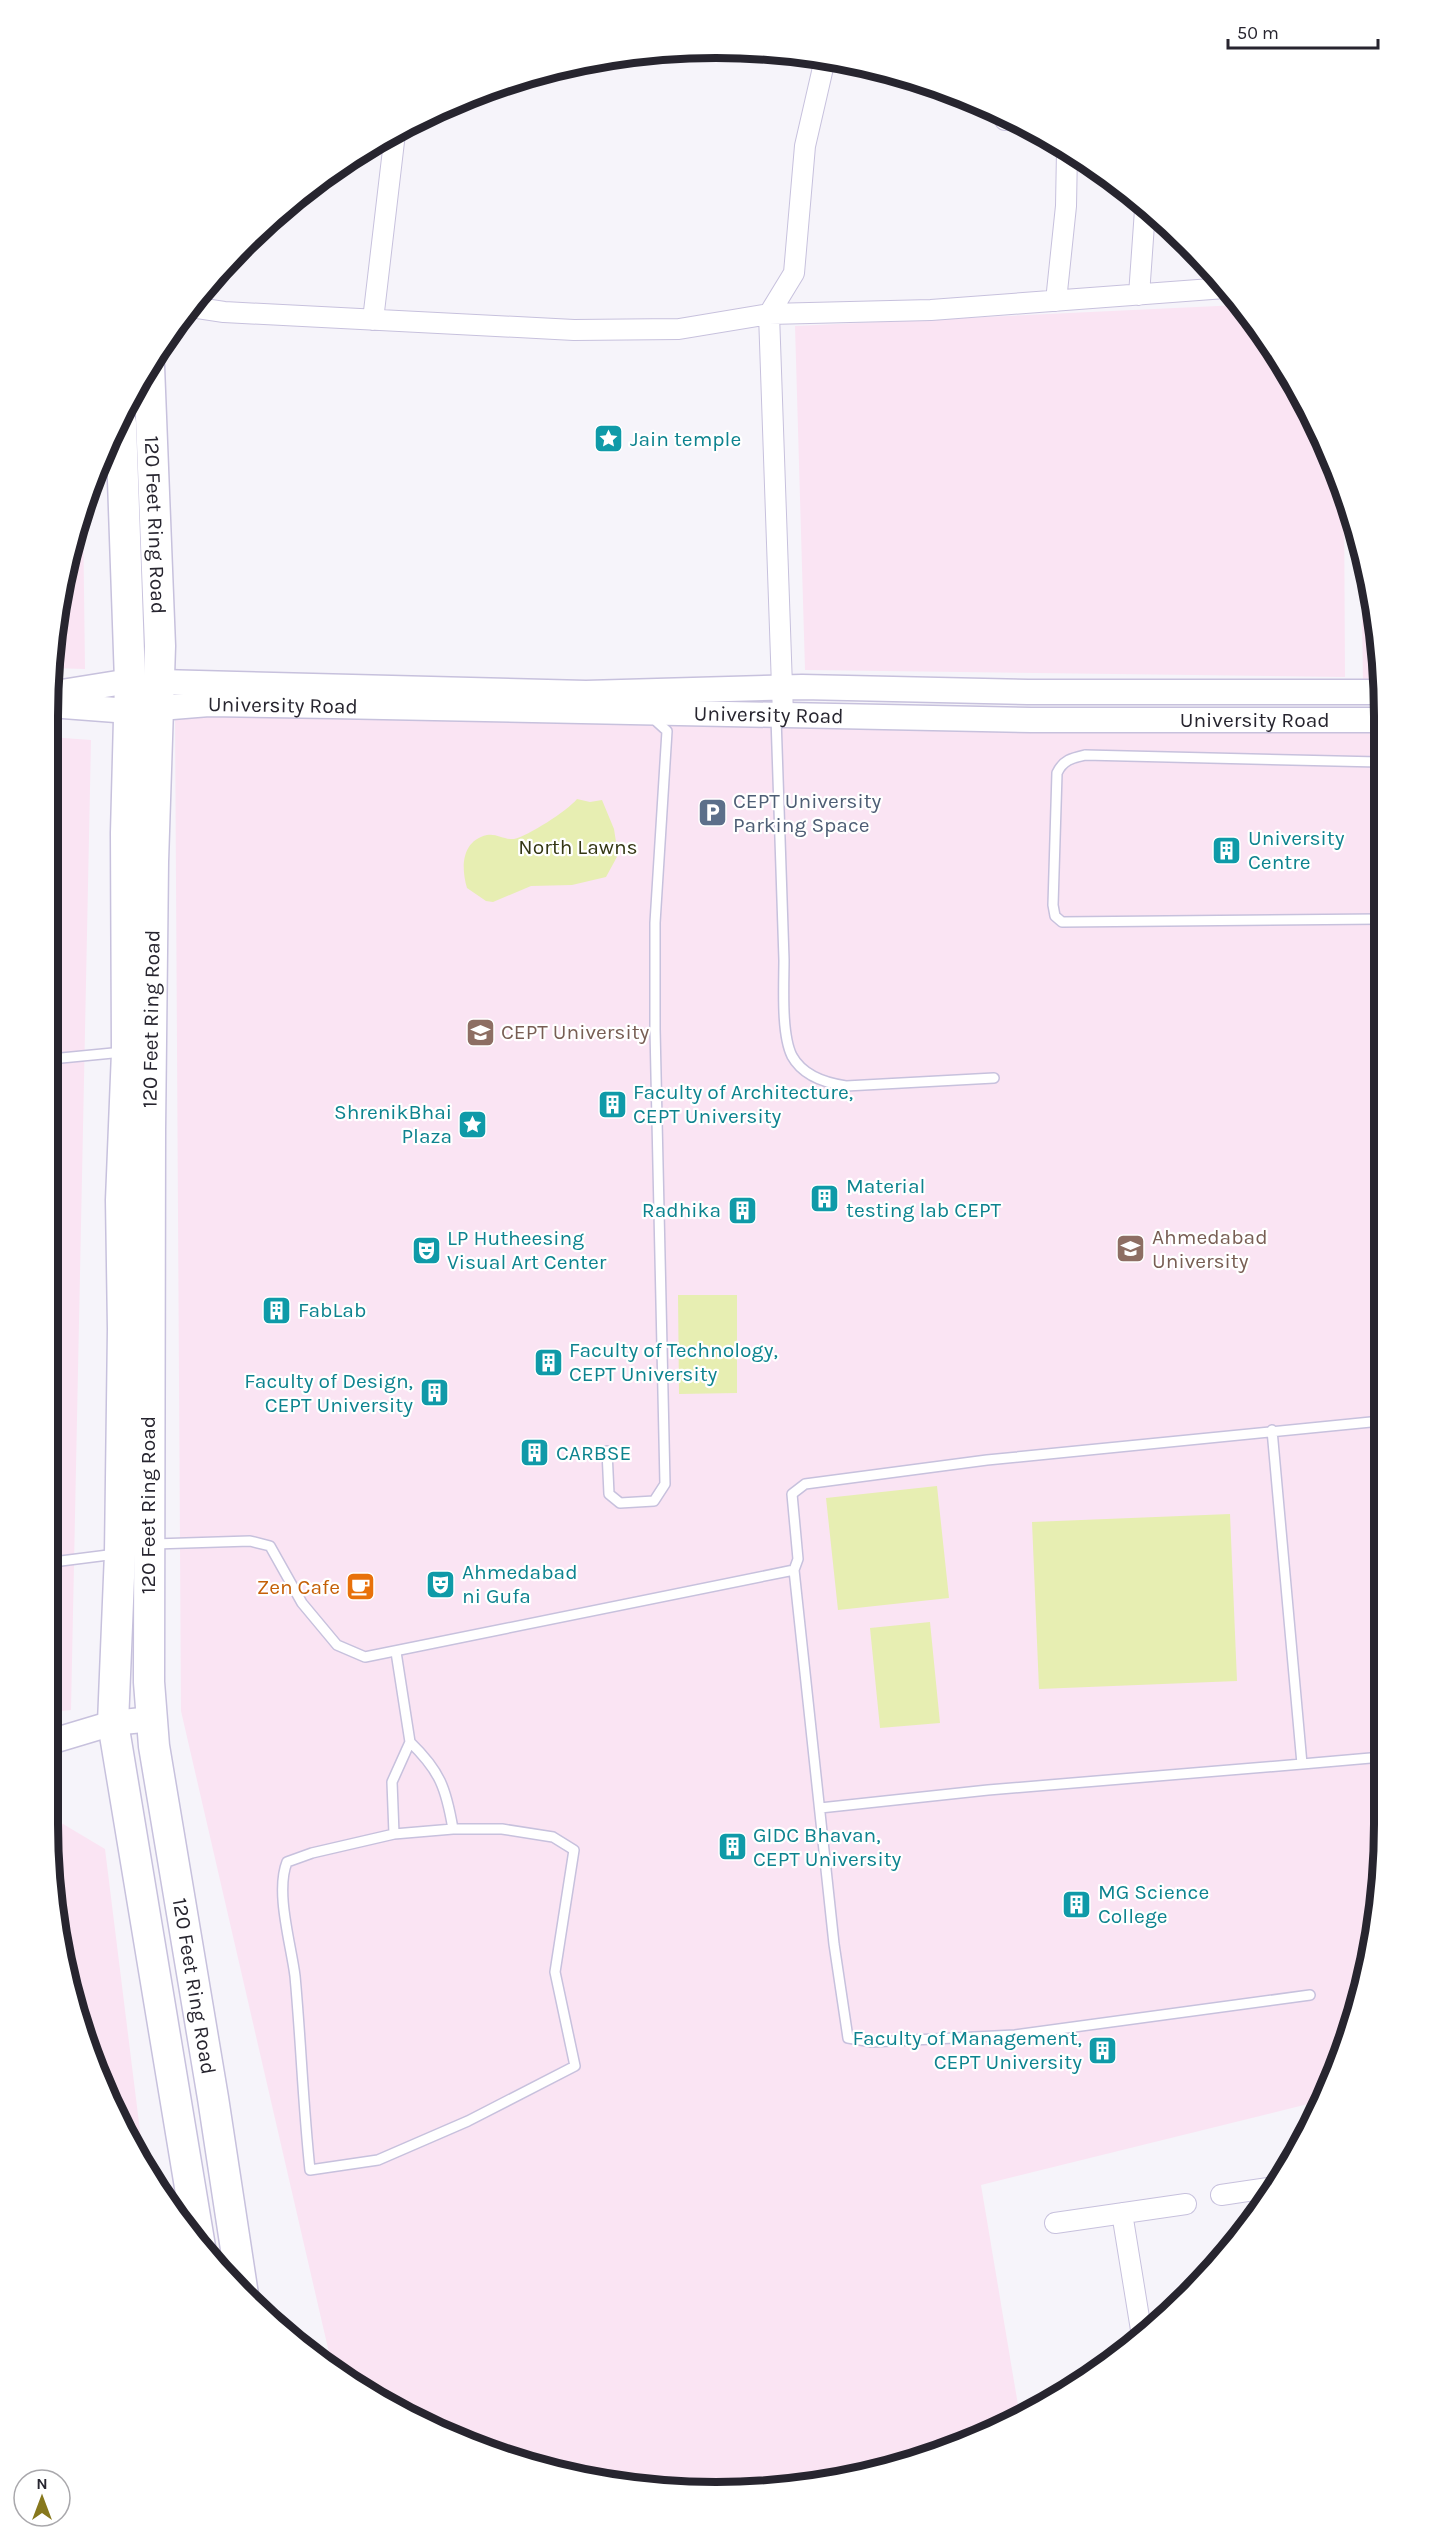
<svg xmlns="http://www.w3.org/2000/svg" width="1432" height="2540" font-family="Karla,sans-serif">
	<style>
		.education { fill: #fae4f3 }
		.green { fill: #e7eeb2 }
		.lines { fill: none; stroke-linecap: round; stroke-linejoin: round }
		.service-casing { stroke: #c7c1dd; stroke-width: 12 }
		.minor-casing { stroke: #c7c1dd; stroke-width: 22 }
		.tertiary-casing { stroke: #c7c1dd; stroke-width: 27 }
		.primary-casing { stroke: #c7c1dd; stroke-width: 33 }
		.service { stroke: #fff; stroke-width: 9 }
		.minor { stroke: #fff; stroke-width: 20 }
		.tertiary { stroke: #fff; stroke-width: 24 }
		.primary { stroke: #fff; stroke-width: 30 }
		.labels { text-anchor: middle; stroke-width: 4.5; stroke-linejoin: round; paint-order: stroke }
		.culture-label { font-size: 21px; fill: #0d838f; stroke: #fff; text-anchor: start }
		.street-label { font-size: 21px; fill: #27252f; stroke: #fff }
		.service-label { font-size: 21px; fill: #4e5e75; stroke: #fff; text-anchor: start }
		.park-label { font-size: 21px; fill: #343714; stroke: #fff }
		.education-label { font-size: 21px; fill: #785e54; stroke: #fff; text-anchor: start }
		.food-label { font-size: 21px; fill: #c56008; stroke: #fff; text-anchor: end }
		.rim { fill: none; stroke: #27252f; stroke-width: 8 }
	</style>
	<rect width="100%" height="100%" fill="#f6f4fa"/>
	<path class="education" d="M1239,305L1272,345L1344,493L1345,677L805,670L795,326Z
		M83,512L85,669L50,668L71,543Z
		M1361,555L1378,629L1379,684L1363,683Z
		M175,716L1379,732L1383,1867L1349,2038L1320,2101L981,2185L1020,2417L971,2441L847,2479L759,2491L629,2486L543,2469L421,2423L333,2370L181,1711Z
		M50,737L91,740L71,1710L53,1712Z
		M53,1818L105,1849L144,2163L117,2120L83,2038L54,1912Z"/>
	<path class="green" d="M577,799L590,802L602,800L614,829L618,855L606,877L572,885L531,886L493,902L486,901L467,888C461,868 461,841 487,835C496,833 505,840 514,839C528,836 567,811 577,799Z
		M678,1295H737V1393L679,1394Z
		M937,1486L949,1598L838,1610L826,1498Z
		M1230,1514L1237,1681L1039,1689L1032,1522Z
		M930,1622L940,1723L880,1728L870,1628Z"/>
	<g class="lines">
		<defs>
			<path id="service" d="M776,717C778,798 781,879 784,960C784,985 781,1034 792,1056C803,1076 825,1083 846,1086L994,1078
				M1379,762L1085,755C1072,758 1063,760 1057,773L1053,905L1055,916L1062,922L1379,919
				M51,1059L123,1052
				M1272,1430L1302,1764L1382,1757
				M607,1451L609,1494L620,1503L654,1501L665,1484L655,1029V923L667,731L656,721V714
				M154,1544L250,1541L270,1546L302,1603L337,1645L365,1657L794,1570L798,1559L792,1494L805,1484L987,1460L1381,1421
				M53,1562L116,1554
				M794,1570L834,1944L848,2038L872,2042L1015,2035L1310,1995
				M396,1652L410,1742L392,1782L394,1834L312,1853L287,1862C275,1892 291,1944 295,1976C301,2041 303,2105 310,2170L378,2160L468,2121L575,2066L555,1972L574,1850L553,1837L502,1829H453C446,1788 440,1771 410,1742
				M820,1808L988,1790L1302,1764
				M394,1834L453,1829"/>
			<path id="minor" d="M1005,120V117
				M1139,295L1145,210
				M1056,301L1066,206L1067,151
				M191,307L224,312L574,330L679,329L769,314L931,310L1225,288
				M373,320L395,133
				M783,715L769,314L794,273L805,146L825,59
				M1221,2195L1274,2187
				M1122,2213L1142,2336
				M1055,2223L1186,2204"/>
			<g id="tertiary">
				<path d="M160,682L586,693L802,687L1028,692H1379"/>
				<path d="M49,694L130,681"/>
				<path d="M50,705L129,711"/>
				<path id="s1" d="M160,708L209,704L333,706L1031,720H1379"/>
				<path d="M53,1741L113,1723L152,1719"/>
			</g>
			<g id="primary">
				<path id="s2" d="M149,366L160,646L153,862L150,1131L149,1682L154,1746L213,2098L243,2295"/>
				<path d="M121,423L130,681L126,833L127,1052L121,1200L123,1329L120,1553L113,1723L200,2247"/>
			</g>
		</defs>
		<use href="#service" class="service-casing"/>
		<use href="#minor" class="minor-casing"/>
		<use href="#tertiary" class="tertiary-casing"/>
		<use href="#primary" class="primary-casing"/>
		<use href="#service" class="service"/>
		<use href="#minor" class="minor"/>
		<use href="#tertiary" class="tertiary"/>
		<use href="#primary" class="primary"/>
	</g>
	<defs>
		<symbol id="sight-square" viewBox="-11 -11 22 22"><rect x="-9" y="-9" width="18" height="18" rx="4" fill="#0f9aa8" stroke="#fff"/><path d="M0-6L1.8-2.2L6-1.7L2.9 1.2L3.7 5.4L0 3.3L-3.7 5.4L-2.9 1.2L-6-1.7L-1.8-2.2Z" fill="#fff"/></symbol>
		<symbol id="parking-square" viewBox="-11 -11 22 22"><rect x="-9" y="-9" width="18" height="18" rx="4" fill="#5c6f8a" stroke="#fff"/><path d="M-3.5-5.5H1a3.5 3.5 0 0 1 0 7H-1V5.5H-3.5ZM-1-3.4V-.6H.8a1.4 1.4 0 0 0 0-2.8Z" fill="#fff"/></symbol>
		<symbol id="building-square" viewBox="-11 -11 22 22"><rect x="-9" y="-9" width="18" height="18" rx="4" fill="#0f9aa8" stroke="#fff"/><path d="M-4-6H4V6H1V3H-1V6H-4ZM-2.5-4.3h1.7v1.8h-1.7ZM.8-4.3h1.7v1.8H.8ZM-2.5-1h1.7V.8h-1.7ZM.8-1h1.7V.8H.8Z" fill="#fff"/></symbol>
		<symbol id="university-square" viewBox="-11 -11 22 22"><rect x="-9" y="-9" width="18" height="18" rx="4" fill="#8d6e63" stroke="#fff"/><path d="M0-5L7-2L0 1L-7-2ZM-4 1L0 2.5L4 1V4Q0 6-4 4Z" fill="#fff"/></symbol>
		<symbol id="theatre-square" viewBox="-11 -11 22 22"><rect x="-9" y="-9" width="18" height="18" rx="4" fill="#0f9aa8" stroke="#fff"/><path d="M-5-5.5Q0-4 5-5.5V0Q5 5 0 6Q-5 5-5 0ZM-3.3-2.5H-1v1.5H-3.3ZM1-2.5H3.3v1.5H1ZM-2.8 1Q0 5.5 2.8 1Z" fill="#fff"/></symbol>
		<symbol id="cafe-square" viewBox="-11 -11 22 22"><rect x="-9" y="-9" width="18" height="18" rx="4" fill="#e8710a" stroke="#fff"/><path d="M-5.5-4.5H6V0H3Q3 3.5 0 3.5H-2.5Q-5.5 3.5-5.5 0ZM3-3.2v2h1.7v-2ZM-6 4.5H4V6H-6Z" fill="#fff"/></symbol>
	</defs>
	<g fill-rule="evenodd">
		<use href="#sight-square" x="592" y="422" width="33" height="33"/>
		<use href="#parking-square" x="696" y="796" width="33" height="33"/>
		<use href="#building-square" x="1210" y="834" width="33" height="33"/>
		<use href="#university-square" x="464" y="1016" width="33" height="33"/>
		<use href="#building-square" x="596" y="1088" width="33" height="33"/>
		<use href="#sight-square" x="456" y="1108" width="33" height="33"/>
		<use href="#building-square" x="808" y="1182" width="33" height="33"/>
		<use href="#building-square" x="726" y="1194" width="33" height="33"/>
		<use href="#university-square" x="1114" y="1232" width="33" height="33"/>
		<use href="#theatre-square" x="410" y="1234" width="33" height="33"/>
		<use href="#building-square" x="260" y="1294" width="33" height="33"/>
		<use href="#building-square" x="532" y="1346" width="33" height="33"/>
		<use href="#building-square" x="418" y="1376" width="33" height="33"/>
		<use href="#building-square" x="518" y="1436" width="33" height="33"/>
		<use href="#theatre-square" x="424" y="1568" width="33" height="33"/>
		<use href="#cafe-square" x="344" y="1570" width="33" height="33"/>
		<use href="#building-square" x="716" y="1830" width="33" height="33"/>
		<use href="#building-square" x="1060" y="1888" width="33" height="33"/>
		<use href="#building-square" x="1086" y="2034" width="33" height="33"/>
	</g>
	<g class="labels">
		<g class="culture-label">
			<text x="630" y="446">Jain temple</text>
			<text x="1248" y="845">University<tspan x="1248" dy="24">Centre</tspan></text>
			<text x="633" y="1099">Faculty of Architecture,<tspan x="633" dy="24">CEPT University</tspan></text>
			<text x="452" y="1119" text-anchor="end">ShrenikBhai<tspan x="452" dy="24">Plaza</tspan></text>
			<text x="846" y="1193">Material<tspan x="846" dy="24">testing lab CEPT</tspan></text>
			<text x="721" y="1217" text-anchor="end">Radhika</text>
			<text x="447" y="1245">LP Hutheesing<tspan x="447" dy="24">Visual Art Center</tspan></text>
			<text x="298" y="1317">FabLab</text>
			<text x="569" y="1357">Faculty of Technology,<tspan x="569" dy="24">CEPT University</tspan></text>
			<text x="413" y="1388" text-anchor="end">Faculty of Design,<tspan x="413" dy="24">CEPT University</tspan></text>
			<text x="556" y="1460">CARBSE</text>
			<text x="462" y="1579">Ahmedabad<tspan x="462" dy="24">ni Gufa</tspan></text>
			<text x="753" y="1842">GIDC Bhavan,<tspan x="753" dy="24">CEPT University</tspan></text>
			<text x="1098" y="1899">MG Science<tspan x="1098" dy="24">College</tspan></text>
			<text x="1082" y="2045" text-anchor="end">Faculty of Management,<tspan x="1082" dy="24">CEPT University</tspan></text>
		</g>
		<g class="street-label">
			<text dy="7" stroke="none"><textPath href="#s2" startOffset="159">120 Feet Ring Road</textPath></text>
			<text dy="7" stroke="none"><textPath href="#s1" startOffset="123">University Road</textPath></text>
			<text dy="7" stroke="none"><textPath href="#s1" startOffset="609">University Road</textPath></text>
			<text dy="7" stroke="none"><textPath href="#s1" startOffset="1095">University Road</textPath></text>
			<text transform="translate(151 1019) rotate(-89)" y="7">120 Feet Ring Road</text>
			<text transform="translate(148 1505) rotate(-90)" y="7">120 Feet Ring Road</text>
			<text dy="7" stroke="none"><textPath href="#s2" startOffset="1624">120 Feet Ring Road</textPath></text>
		</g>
		<g class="service-label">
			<text x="733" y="808">CEPT University<tspan x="733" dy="24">Parking Space</tspan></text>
		</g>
		<g class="park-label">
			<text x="578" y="854">North Lawns</text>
		</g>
		<g class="education-label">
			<text x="501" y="1039">CEPT University</text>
			<text x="1152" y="1244">Ahmedabad<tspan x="1152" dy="24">University</tspan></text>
		</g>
		<g class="food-label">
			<text x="340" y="1594">Zen Cafe</text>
		</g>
	</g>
	<path d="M0 0H1432V2540H0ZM716 58H716A658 658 0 0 1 1374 716V1824A658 658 0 0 1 716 2482H716A658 658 0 0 1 58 1824V716A658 658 0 0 1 716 58Z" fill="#fff" fill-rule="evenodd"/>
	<path class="rim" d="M716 58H716A658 658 0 0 1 1374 716V1824A658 658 0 0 1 716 2482H716A658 658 0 0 1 58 1824V716A658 658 0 0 1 716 58Z"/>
	<g transform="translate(42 2498)"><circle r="28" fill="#ffffff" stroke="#a9a8ac" stroke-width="1.5"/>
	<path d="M0-4.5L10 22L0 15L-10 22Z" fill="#87781d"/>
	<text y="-9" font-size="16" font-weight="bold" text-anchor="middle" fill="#27252f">N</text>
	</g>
	<path d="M1228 39v9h150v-9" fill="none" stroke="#27252f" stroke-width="3"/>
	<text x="1237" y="39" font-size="18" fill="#27252f" stroke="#ffffff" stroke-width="4.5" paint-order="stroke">50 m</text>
</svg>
